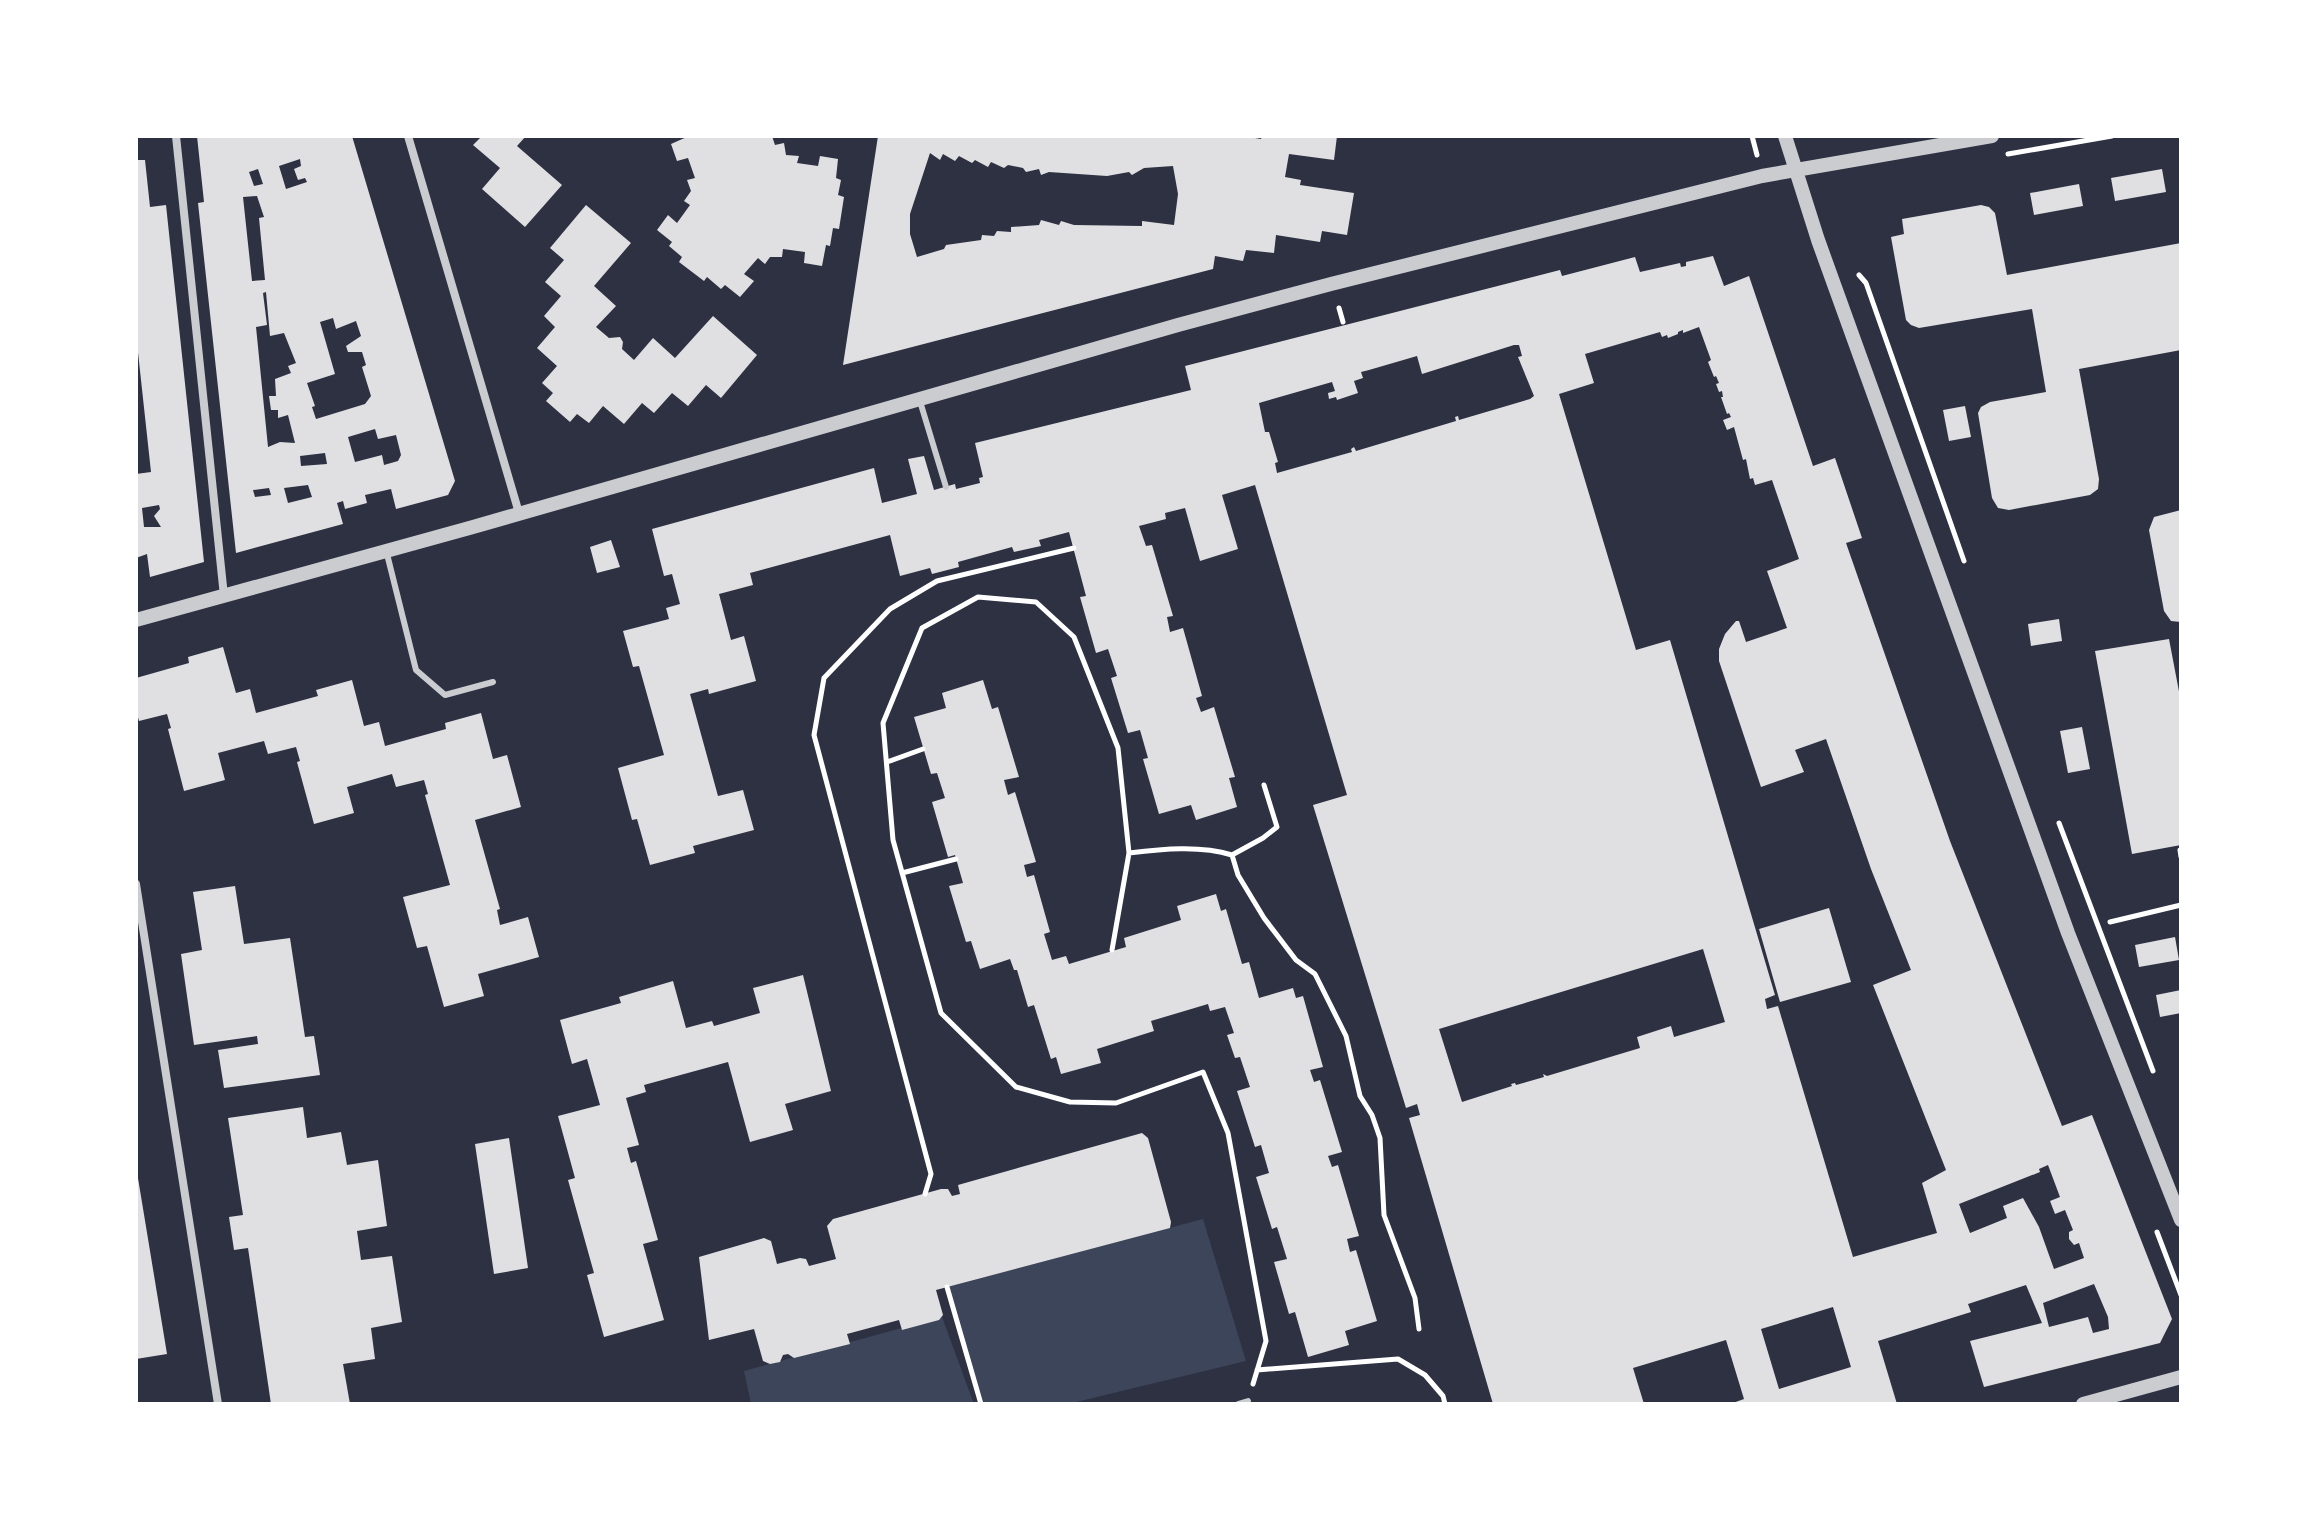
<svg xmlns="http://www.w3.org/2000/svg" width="2317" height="1540" font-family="Figtree,sans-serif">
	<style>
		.green { fill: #3c4559 }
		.building { fill: #e0e0e3; fill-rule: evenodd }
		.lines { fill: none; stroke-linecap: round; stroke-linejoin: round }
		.path { stroke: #fff; stroke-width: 5 }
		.service { stroke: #caccd0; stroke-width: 6 }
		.minor { stroke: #caccd0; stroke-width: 8 }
		.tertiary { stroke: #caccd0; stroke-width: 14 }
	</style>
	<rect width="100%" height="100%" fill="#2d3142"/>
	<path class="green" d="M1203,1219L1246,1361L1068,1404H984L947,1287Z
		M942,1317L974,1404H751L744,1371Z"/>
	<path class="building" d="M197,136H352L455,481L448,495L396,509L391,489L365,495L367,503L345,509L343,501L337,503L343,524L236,553L198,203L204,202ZM300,159L301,166L294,169L298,180L305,178L307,182L286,189L279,166ZM258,169L263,184L254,186L249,172ZM257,196L264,217L259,218L265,280L252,281L243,197ZM266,292L270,336L284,333L296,363L288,366L291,373L275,379L276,396H269L271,410H278V418L288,415L295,443L280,442L268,447L256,327L267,325L263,293ZM333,318L336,329L356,321L361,336L346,346L348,352H362L366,365L362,367L371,396L365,404L316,419L312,407L315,406L307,383L335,374L320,322ZM375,429L378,439L396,435L401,455L398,461L384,465L382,455L355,462L348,437ZM325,453L327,464L301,466L300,456ZM308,485L312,497L288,503L284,488ZM269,488L271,495L255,497L253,490Z
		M482,136H526L517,146L562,185L525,227L482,189L500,168L473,145Z
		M689,136H772L775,145L784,143L786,155L799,156L797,163L818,166L820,156L838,159L836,178L841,180L838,195L844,197L839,229L833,228L830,246L826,245L822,266L804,263L805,252L783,249L782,257H770L765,264L758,258L744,274L754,281L740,297L725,285L721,289L707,277L704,281L679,262L682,257L669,246L672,242L657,230L668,215L677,223L690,205L684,201L691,191L687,180L695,178L688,158L677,161L671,144Z
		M878,136H1243L1261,139L1262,136H1337L1334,160L1289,154L1285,177L1301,180L1300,185L1354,193L1347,235L1322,231L1320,242L1276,235L1274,253L1246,250L1243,261L1215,256L1213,269L843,365ZM930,153L940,160L943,154L955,161L959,156L972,163L975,160L988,167L991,162L1004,168L1008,165L1023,168L1026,172L1039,169L1041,175L1049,172L1107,176L1129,172L1132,175L1144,168L1173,166L1178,194L1174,225L1142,221V226L1074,225L1061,221L1059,225L1041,220L1039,225L1011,227V232L997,231L994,236L982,235L981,240L946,245L944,249L917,257L910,234V214Z
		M136,160H145L150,207L166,205L204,562L150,577L147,554L136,558V474L151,472L136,334ZM159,505L160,509L154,516L161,527H144L142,508Z
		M2162,169L2166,192L2115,201L2111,178Z
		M2079,184L2083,206L2034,215L2030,193Z
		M586,205L631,243L594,286L616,306L596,327L609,338L620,337L623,342L622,349L634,360L653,338L675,358L713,316L757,355L721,398L706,385L688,406L672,393L654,413L642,403L624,424L603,406L589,423L577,414L570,422L546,401L553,393L542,383L557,366L537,348L555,327L544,316L561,296L545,282L564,260L550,248Z
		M1981,205L1989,207L1995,213L2007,275L2181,243V350L2079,369L2099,479L2098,489L2090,495L2009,510L1998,508L1992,498L1978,413L1981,407L1990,402L2046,392L2032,309L1919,328L1911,325L1906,320L1891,237L1904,234L1902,219Z
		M1713,256L1724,286L1749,276L1813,466L1835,458L1862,538L1846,543L1950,841L2062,1126L2092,1115L2172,1319L2160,1343L1984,1387L1970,1341L2042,1323L2026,1285L1968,1304L1971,1312L1878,1341L1897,1404H1730L1744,1399L1726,1340L1633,1368L1644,1404H1493L1409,1118L1420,1115L1417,1104L1406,1108L1313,805L1347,795L1255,485L1222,495L1238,549L1200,561L1185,508L1165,513L1166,519L1139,526L1146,546L1152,545L1173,616L1167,617L1170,632L1183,628L1202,696L1196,698L1201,712L1214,707L1235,777L1229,778L1237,807L1196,820L1191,805L1159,814L1143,759L1148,758L1140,730L1128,733L1111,678L1117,676L1108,649L1096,653L1080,597L1086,596L1069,532L1039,540L1041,546L1014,552L1012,547L958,562L959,567L932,574L930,568L900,576L890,535L750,573L753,585L719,594L731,640L744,636L756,681L709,694L708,689L690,694L718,796L743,790L754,830L693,846L695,853L650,865L637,819L632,820L618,768L664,755L639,666L633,667L623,631L669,619L666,608L680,604L672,574L664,576L652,529L874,468L882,503L917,494L908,459L924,456L934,490L955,484L956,489L980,483L979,478L983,477L975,443L1191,390L1185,366L1560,270L1562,276L1635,257L1640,272L1680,263L1681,267L1686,266V262ZM1699,327L1711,360L1708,362L1714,377L1716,376L1719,383L1716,384L1719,392L1722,391L1723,397H1721L1727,414L1729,413L1731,417L1723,420L1727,430L1734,427L1743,460L1746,459L1750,479L1753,478L1755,485L1772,480L1799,559L1767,571L1787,628L1746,642L1739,621H1736L1725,634L1719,649V661L1761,787L1804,772L1795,750L1826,739L1871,869L1911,970L1873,985L1946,1170L1922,1183L1937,1233L1853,1257L1778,1006L1767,1009L1765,999L1775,995L1670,640L1636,650L1559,394L1594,383L1585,354L1660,332L1662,337L1667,335L1668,338L1678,334V332L1683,330V333ZM1514,345H1519L1522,356L1518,357L1534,396L1530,399L1459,420L1458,416L1455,417L1456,421L1356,451L1354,447L1351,449L1352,452L1277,473L1275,463L1278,462L1269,432H1265L1259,403L1332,382L1335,391L1328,393L1329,399L1336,397L1337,400L1358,393L1354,381L1363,378L1361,372L1369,370L1417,356L1422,374ZM1703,949L1725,1022L1674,1037L1671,1026L1637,1037L1640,1048L1547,1076L1543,1074L1544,1077L1516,1085L1515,1083L1511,1084L1512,1086L1462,1102L1439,1029ZM2048,1165L2060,1197L2050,1201L2055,1214L2065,1210L2073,1230L2069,1232V1239L2074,1245L2079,1243L2084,1258L2054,1269L2039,1227L2023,1198L2003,1206L2007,1218L1970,1233L1959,1204L2040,1172L2039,1169ZM2094,1284L2108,1317L2109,1329L2093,1333L2088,1317L2049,1327L2043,1303ZM1833,1307L1851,1367L1779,1389L1761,1329Z
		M1965,406L1971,437L1949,441L1943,410Z
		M2181,510V622L2171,621L2164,611L2149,530L2154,517Z
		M611,540L620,567L597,573L590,547Z
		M2059,619L2062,641L2031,646L2028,624Z
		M2169,639L2181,702V845L2132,854L2095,651Z
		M223,647L236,693L250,689L256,713L318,696L316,690L352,680L364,726L379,722L385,746L446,729L445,723L481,713L493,759L507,755L521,807L475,820L500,909L497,910L500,925L528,917L539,957L478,974L484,996L444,1007L427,946L417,948L403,897L450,885L425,795L428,794L424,780L396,787L392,774L347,787L354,813L314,824L297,762L300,761L296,747L268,754L264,741L218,753L225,780L184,791L168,729L171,728L167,714L139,721L136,710V678L189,663L188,657Z
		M983,680L992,709L998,707L1019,777L1004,780L1008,795L1015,792L1036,862L1024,865L1027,877L1034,875L1050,932L1044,934L1052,960L1066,956L1069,964L1126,947L1124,938L1181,920L1177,906L1216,894L1221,911L1226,909L1242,964L1249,962L1259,998L1293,988L1296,998L1303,996L1323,1067L1310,1070L1314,1082L1320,1080L1342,1152L1328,1156L1332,1167L1338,1165L1359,1236L1347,1239L1350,1252L1356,1250L1377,1321L1345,1331L1349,1345L1308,1357L1295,1312L1289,1314L1274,1262L1287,1259L1277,1227L1272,1229L1256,1177L1269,1173L1261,1145L1255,1147L1237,1091L1250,1087L1240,1057L1235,1058L1227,1035L1234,1033L1225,1007L1210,1011L1208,1004L1151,1021L1154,1031L1097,1049L1101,1063L1061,1074L1056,1057L1051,1059L1034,1005L1028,1007L1017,970H1014L1010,959L980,969L971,941L966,942L949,886L963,883L955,855L948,857L932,802L945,798L937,773L931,774L914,717L946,708L942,693Z
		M2082,727L2090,769L2068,773L2060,731Z
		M235,886L244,944L290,938L305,1037L314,1036L320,1075L224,1088L218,1050L258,1044L257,1036L194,1045L181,954L202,950L193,892Z
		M1829,908L1851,982L1780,1002L1759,929Z
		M2175,937L2179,960L2139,967L2135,945Z
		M803,975L831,1091L785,1104L793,1130L750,1142L728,1062L644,1085L646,1092L626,1098L639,1145L627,1148L631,1163L636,1161L658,1240L643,1244L664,1320L604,1337L587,1275L594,1273L568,1180L575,1178L558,1116L600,1105L587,1059L572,1064L560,1020L621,1003L619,997L673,981L686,1028L712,1021L714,1026L760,1013L753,988Z
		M2181,990V1013L2160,1017L2156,995Z
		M303,1107L307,1138L341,1132L347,1165L378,1160L387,1226L357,1231L361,1260L392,1256L402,1322L371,1328L375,1359L343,1364L350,1404H271L248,1248L234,1250L229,1217L243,1215L228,1118Z
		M1142,1133L1148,1138L1171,1222L1170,1228L936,1290L943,1315L939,1320L902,1330L899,1320L847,1334L850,1344L794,1358L788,1354L783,1355L780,1362L770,1364L763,1361L754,1329L709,1340L699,1257L764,1238L771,1241L777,1264L800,1258L806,1259L809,1266L836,1259L827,1226L833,1219L941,1189H948L952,1196L960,1194L958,1185Z
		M509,1138L528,1268L494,1274L475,1144Z
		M136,1166L167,1354L136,1359Z"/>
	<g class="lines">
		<path class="path" d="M1752,136L1757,155
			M2008,154L2112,136
			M1859,275L1866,283L1964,561
			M1339,308L1343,322
			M887,762L923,749
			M2059,823L2153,1071
			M2180,850L2181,857
			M1129,853C1162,849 1200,845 1232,855L1263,838L1277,827L1264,785
			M1232,855L1238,875L1264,918L1296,960L1315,974L1346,1036L1360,1096L1372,1115L1380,1138L1384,1215L1415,1298L1419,1329
			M902,873L956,859
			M2110,922L2181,905
			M1112,950L1129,853L1118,748L1074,637L1036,602L978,597L922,628L883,723L893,840L941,1013L1016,1087L1070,1102L1116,1103L1203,1072L1228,1133L1266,1341L1253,1384
			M925,1194L931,1174L814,735L824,678L890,609L937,581L1074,548
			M2157,1232L2181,1295
			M947,1287L981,1404
			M1257,1370L1398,1359L1425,1375L1443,1396L1445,1404"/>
		<path class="service" d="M919,398L946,487
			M386,550L416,670L445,695L493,682
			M1238,1404L1248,1401"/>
		<path class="minor" d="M176,136L224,596
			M408,136L519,513
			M136,884L218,1404"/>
		<path class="tertiary" d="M1785,136L1818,240L2068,933L2181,1220
			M136,620L473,527L1178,325L1331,284L1762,176L1992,136
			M2083,1404L2181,1377"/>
	</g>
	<rect width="2317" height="1540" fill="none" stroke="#ffffff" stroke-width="276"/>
</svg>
